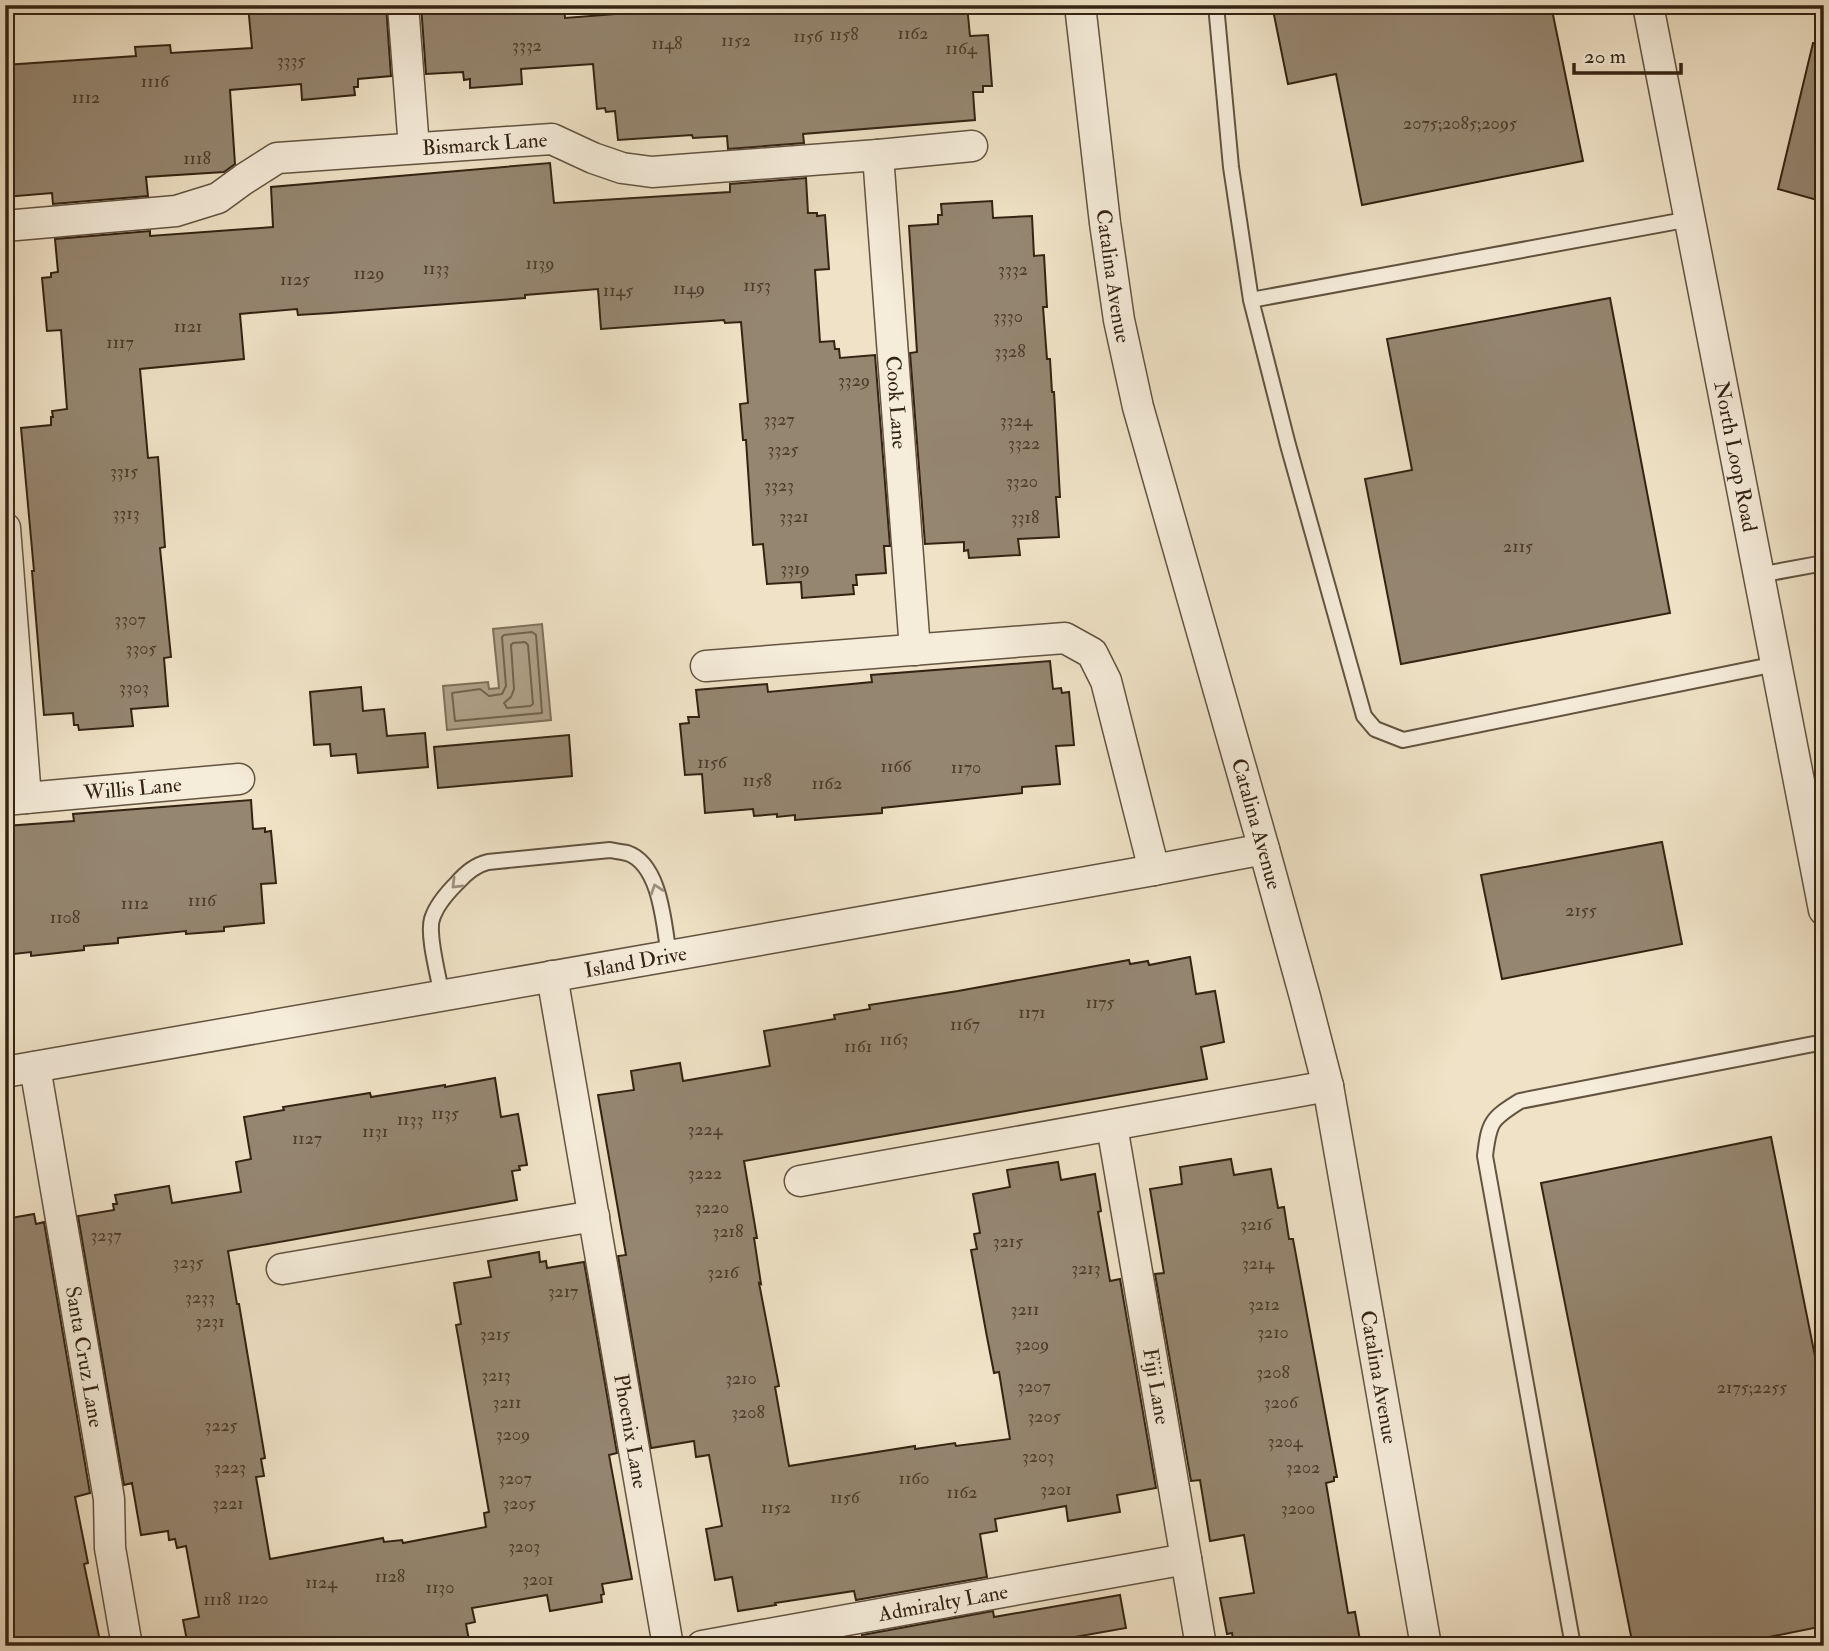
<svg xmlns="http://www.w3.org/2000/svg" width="1829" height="1651" font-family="'IM FELL Double Pica',serif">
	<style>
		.water { fill: #afa189; stroke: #7e6f5a; stroke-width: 2 }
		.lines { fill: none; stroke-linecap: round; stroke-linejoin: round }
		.shore { stroke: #72624e; stroke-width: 2 }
		.building { fill: #958670; stroke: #342313; stroke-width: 2 }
		.service-casing { stroke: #635340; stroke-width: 18 }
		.minor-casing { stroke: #635340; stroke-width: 33 }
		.service { stroke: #f5ecda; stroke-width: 14 }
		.minor { stroke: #f5ecda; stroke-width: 30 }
		.oneway { stroke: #9e9280 }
		.labels { text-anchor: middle; stroke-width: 5; stroke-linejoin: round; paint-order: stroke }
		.number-label { font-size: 18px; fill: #4c3c2a }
		.street-label { font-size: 21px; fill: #342313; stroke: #f5ecda }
	</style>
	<rect width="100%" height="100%" fill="#efe2c6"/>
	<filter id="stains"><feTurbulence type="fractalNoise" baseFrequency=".00286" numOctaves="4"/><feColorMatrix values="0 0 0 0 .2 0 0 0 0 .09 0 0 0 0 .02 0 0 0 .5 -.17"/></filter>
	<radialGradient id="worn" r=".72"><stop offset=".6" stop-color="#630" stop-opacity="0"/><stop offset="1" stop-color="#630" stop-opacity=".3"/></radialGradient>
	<path class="water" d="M542,624L551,720L447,730L443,686L488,682L489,689L499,688L493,629Z"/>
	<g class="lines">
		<path class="shore" d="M532,632L536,635L542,713L455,721L452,693L480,689L489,696L502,694L506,686L502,637L504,635Z
			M525,642L528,645L533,704L530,706L507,708L504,703L511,697L514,689L511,645L513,643Z"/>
	</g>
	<path class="building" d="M248,5H386L391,76L358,79V87H354L355,95L302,100L301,84L230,90L235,164L224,172L146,177L148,196L53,204L52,193L5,197V65L136,56L135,47L170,45L171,53L252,48Z
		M421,5H564L565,18L706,7V9L732,7L733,12L811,5H967L970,36L988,35L992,86H983V92H973L975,120L803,134L804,143L728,149L727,136L693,138L692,135L618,140L615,111L606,112L605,108L597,109L593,64L521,69L522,84L470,88V79L464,80L463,72L426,74Z
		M1272,5H1551L1583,161L1362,205L1336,74L1288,84Z
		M1813,43L1824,44V202L1778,189Z
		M550,163L554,203L730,192V184L806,178L808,213H817V216L825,215L829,269L815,270L820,342L834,341L835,349H839L840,358L875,355L890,546H884L886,573L856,575L857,585H853L854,594L802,598L801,582L767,584L763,544L753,545L746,440H743L740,404L748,403L741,322L725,323L724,320L601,329L598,289L525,295V298L330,313L298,315L297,309L240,314L244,359L140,369L148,458L158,457L165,547L160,548L171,657L164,658L168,706L131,709L133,726L79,730L78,725H74L73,713L44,715L32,571H34L21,428L51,425V417H53L52,411L67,409L61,330L47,331L42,278L51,277V273L58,272L55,239L150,231V236L273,227L271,187Z
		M992,201L993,218L1032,216L1034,256L1044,255L1047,307H1043L1047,359H1050L1052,392H1054L1060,497H1056L1059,537L1018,539L1020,555L969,558L968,550L964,551V542L925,544L910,353L917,352L909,226L938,224V215H942L941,204Z
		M1610,298L1670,613L1401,664L1365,479L1412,470L1387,339Z
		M1050,661L1053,689L1061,688L1062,693L1069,692L1074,745L1056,746L1060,784L1022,787V793L882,808V813L795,820V815L777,817V814L754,816L753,809L705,813L702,774L685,775L680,724L689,723L688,717H699L696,690L767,684L768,692L872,682L871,675Z
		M361,687L363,711L384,709L387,736L425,733L428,767L358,773L356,754L331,756L330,744L314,745L310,692Z
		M569,735L572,776L438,788L434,747Z
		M251,800L253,829L265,828V832L271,831L276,883L261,884L264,923L224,927V931L186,934V931L118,938V943L84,946V950L31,956V952L5,955V826L74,821L73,814Z
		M1662,842L1682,944L1502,979L1481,875Z
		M1190,957L1196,994L1215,991L1224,1042L1201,1047L1207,1079L744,1161L757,1238H754L761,1284L759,1283L779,1386L775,1387L789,1466L915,1446V1449L955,1443L956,1446L1010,1439L999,1372L994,1373L987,1337L971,1250L977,1249L974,1234L980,1233L973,1194L1010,1187L1007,1170L1058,1162L1061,1180L1095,1174L1101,1211L1098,1212L1110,1281L1120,1279L1156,1488L1117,1495L1120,1512L1068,1521L1066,1506L995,1519L997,1531L980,1534L987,1577L856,1600L854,1591L775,1603L776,1605L738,1611L732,1577L715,1580L706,1529L722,1526L709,1455L696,1457L694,1441L651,1448L618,1256L626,1255L598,1095L634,1090L631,1071L680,1063L683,1081L770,1066L764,1031L835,1019L834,1015L870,1009L869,1005L958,991L1129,960L1130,964L1148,961L1149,965Z
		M495,1078L501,1117L518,1114L527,1165L519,1166L520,1170L512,1171L517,1200L228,1251L237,1304H239L265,1458L261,1459L264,1476L256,1477L270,1559L383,1538L384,1542L402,1540L403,1543L486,1527L484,1513L489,1512L456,1325L461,1324L454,1283L491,1277L488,1261L539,1252L540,1262L546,1261L547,1268L584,1262L617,1453L609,1455L632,1579L602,1584L604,1594L601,1595L602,1602L550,1611L547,1595L472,1608L475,1622L466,1624L470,1646H188L183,1620L199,1617L186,1546L177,1548L175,1539L169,1540L168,1531L141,1535L132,1483L124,1485L78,1216L114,1210L113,1204H117L115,1195L169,1186L172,1203L241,1192L236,1162L251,1159L244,1117L284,1110L283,1107L370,1093L371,1097L445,1085V1087Z
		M1771,1137L1824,1401V1626L1724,1646H1633L1541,1183Z
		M1231,1159L1234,1175L1271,1169L1278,1208L1284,1207L1289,1239H1293L1337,1477H1334V1481L1326,1483L1348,1613L1355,1612L1361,1646H1234L1232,1633L1227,1634L1220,1598L1254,1593L1244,1535L1210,1541L1200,1480L1191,1481L1155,1274L1164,1273L1150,1189L1182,1184L1180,1167Z
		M34,1214L36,1224L44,1222L90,1493L75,1497L88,1563L84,1564L101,1646H5V1219Z
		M1120,1595L1126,1628L1052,1641L1053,1646H864L862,1635L993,1611L994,1617Z"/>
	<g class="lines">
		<defs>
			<path id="service" d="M1216,5L1231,167L1251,300L1288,445L1364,716L1375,729L1403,740L1776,664
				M1251,300L1690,219
				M1759,575L1824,563
				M442,996C439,978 427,935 432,919C436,906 447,893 457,883C466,873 475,865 488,862L610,850C615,851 621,852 627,853C661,864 664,926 669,956
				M1573,1646L1485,1156C1489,1122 1491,1119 1520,1101L1824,1042"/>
			<g id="minor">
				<path d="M403,5L414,148"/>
				<path id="s1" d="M1080,5L1105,223L1119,320L1138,407L1264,849L1305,997L1328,1086L1426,1646"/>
				<path id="s2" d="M1648,5L1824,910"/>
				<path id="s3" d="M878,155L915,650"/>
				<path id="s4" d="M5,226L176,211L218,198L244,179L277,158L552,139L593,158L622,168L652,172L878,155L972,146"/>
				<path d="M5,528L26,798L5,800"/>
				<path d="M706,666L1065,638L1092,653L1106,681L1154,870"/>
				<path id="s5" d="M26,798L239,779"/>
				<path id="s6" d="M552,976L668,1646"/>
				<path id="s7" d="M35,1067L109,1499L110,1548L127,1646"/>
				<path id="s8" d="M5,1072L686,953L1154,870L1264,849"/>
				<path id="s9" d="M1112,1126L1201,1646"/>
				<path d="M800,1181L1328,1086"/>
				<path d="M282,1269L594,1216"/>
				<path id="s10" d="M702,1646L1186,1559"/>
			</g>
		</defs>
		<use href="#service" class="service-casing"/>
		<use href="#minor" class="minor-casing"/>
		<use href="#service" class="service"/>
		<use href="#minor" class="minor"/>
	</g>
	<defs><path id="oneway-chevron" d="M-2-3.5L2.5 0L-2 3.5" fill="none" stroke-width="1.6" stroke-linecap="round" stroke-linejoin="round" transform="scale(1.75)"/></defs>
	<g class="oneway">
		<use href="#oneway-chevron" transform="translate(456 884) rotate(135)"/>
		<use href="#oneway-chevron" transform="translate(656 889) rotate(-108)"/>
	</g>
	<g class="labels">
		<g class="number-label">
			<text x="913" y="39">1162</text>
			<text x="844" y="40">1158</text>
			<text x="808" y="42">1156</text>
			<text x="736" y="46">1152</text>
			<text x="667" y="49">1148</text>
			<text x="527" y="51">3332</text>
			<text x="961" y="54">1164</text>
			<text x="291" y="66">3335</text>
			<text x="155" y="87">1116</text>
			<text x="86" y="103">1112</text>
			<text x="1460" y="129">2075;2085;2095</text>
			<text x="197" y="164">1118</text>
			<text x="540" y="269">1139</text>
			<text x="436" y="274">1133</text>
			<text x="1013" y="275">3332</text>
			<text x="369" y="279">1129</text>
			<text x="295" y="285">1125</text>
			<text x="757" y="291">1153</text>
			<text x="689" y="294">1149</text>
			<text x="618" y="296">1145</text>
			<text x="1008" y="322">3330</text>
			<text x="188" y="332">1121</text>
			<text x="120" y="348">1117</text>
			<text x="1010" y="357">3328</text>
			<text x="854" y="386">3329</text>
			<text x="779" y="425">3327</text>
			<text x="1016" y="426">3324</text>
			<text x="1024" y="449">3322</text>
			<text x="783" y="455">3325</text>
			<text x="124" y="477">3315</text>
			<text x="1022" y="487">3320</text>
			<text x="779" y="491">3323</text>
			<text x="126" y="519">3313</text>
			<text x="794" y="522">3321</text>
			<text x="1025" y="523">3318</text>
			<text x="1518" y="552">2115</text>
			<text x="795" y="574">3319</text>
			<text x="130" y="625">3307</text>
			<text x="141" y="654">3305</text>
			<text x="134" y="693">3303</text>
			<text x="712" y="768">1156</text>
			<text x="896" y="772">1166</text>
			<text x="966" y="773">1170</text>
			<text x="757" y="786">1158</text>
			<text x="827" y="789">1162</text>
			<text x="202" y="906">1116</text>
			<text x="135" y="909">1112</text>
			<text x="1581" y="916">2155</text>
			<text x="65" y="923">1108</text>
			<text x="1100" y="1008">1175</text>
			<text x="1032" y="1018">1171</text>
			<text x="965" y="1030">1167</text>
			<text x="894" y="1045">1163</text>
			<text x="858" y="1052">1161</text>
			<text x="445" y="1119">1135</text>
			<text x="410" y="1125">1133</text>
			<text x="705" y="1135">3224</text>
			<text x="375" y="1137">1131</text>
			<text x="307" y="1144">1127</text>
			<text x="705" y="1179">3222</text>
			<text x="712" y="1213">3220</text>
			<text x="1256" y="1230">3216</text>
			<text x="728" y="1237">3218</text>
			<text x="106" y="1241">3237</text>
			<text x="1008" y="1247">3215</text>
			<text x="188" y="1268">3235</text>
			<text x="1258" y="1269">3214</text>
			<text x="1086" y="1274">3213</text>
			<text x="723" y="1278">3216</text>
			<text x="563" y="1297">3217</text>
			<text x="200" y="1303">3233</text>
			<text x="1264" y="1310">3212</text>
			<text x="1025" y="1315">3211</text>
			<text x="210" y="1327">3231</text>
			<text x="1273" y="1338">3210</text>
			<text x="495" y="1340">3215</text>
			<text x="1032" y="1350">3209</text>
			<text x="1273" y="1378">3208</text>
			<text x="496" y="1381">3213</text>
			<text x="741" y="1384">3210</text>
			<text x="1034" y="1392">3207</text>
			<text x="1752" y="1393">2175;2255</text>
			<text x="507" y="1408">3211</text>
			<text x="1281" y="1408">3206</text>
			<text x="748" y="1418">3208</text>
			<text x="1044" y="1422">3205</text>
			<text x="221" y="1431">3225</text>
			<text x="513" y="1440">3209</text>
			<text x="1285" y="1447">3204</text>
			<text x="1038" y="1462">3203</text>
			<text x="230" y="1473">3223</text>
			<text x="1303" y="1473">3202</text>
			<text x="515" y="1484">3207</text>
			<text x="914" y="1484">1160</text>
			<text x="1056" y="1495">3201</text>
			<text x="962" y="1498">1162</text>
			<text x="845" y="1503">1156</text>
			<text x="228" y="1509">3221</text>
			<text x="519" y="1509">3205</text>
			<text x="776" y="1513">1152</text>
			<text x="1298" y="1514">3200</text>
			<text x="524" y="1552">3203</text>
			<text x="390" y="1582">1128</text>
			<text x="538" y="1585">3201</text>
			<text x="321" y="1588">1124</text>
			<text x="440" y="1593">1130</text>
			<text x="253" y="1604">1120</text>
			<text x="217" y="1605">1118</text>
		</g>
		<g class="street-label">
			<text dy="7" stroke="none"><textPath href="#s4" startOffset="495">Bismarck Lane</textPath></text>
			<text dy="7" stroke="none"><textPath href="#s1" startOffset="273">Catalina Avenue</textPath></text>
			<text dy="7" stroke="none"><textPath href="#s3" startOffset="248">Cook Lane</textPath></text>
			<text dy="7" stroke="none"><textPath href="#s2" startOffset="460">North Loop Road</textPath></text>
			<text dy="7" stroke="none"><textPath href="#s5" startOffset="107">Willis Lane</textPath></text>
			<text dy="7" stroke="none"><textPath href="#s1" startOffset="840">Catalina Avenue</textPath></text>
			<text dy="7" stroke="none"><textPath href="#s8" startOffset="640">Island Drive</textPath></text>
			<text dy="7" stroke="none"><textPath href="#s7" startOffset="294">Santa Cruz Lane</textPath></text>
			<text dy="7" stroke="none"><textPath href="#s1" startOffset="1407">Catalina Avenue</textPath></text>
			<text dy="7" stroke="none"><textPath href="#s9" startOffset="264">Fiji Lane</textPath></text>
			<text dy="7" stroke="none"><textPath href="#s6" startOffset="462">Phoenix Lane</textPath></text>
			<text dy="7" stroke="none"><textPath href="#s10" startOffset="245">Admiralty Lane</textPath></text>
		</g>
	</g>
	<rect width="1829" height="1651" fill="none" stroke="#efe2c6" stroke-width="28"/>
	<rect x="7" y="7" width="1815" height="1637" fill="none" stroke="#342313" stroke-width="3.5"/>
	<rect x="14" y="14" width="1801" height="1623" fill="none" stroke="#342313" stroke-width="2"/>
	<path d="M1574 63v10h107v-10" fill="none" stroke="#342313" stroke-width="3.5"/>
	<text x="1584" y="63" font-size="21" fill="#342313" stroke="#f5ecda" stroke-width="5" paint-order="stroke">20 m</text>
	<rect width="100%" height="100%" filter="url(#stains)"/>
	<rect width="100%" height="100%" fill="url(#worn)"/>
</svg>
